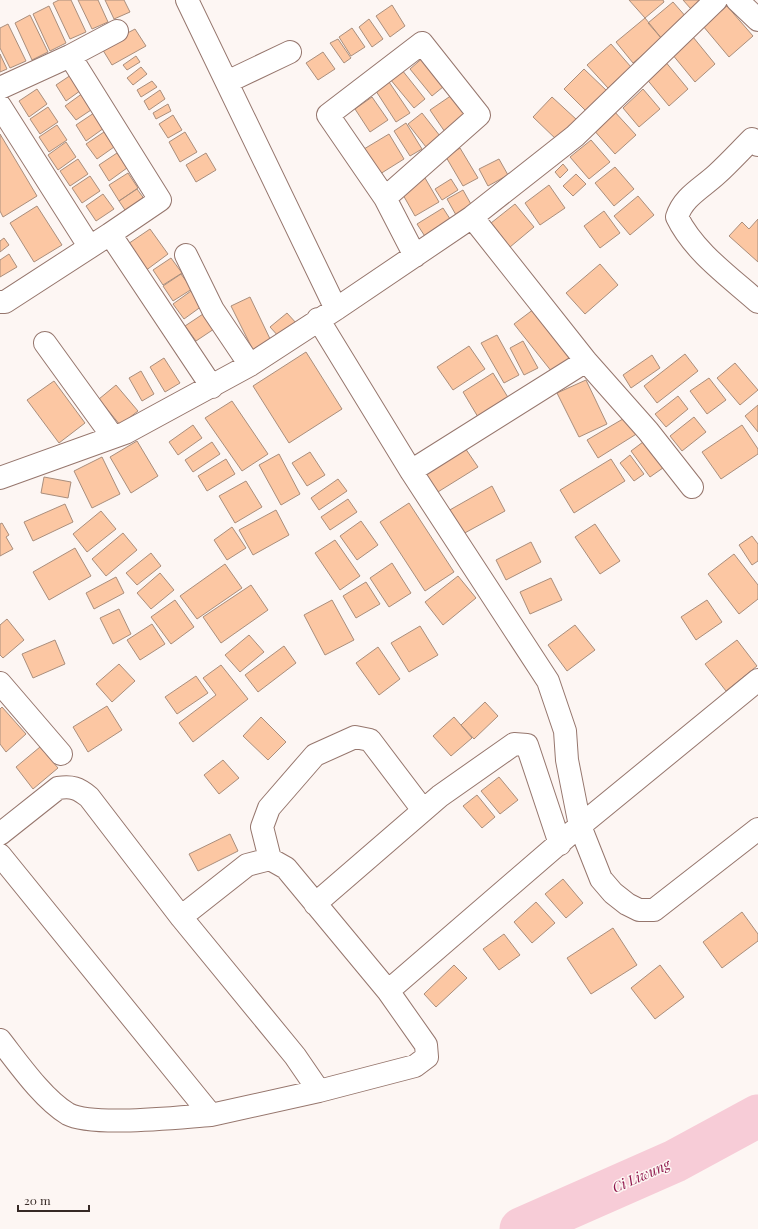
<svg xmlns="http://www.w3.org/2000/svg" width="758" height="1229" font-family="'Playfair Display',serif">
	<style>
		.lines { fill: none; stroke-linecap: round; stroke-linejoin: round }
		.river { stroke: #f7ccd7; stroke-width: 43 }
		.building { fill: #fcc7a3; stroke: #aa8e7c }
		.street-casing { stroke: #96766d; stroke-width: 24 }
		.street { stroke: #fff; stroke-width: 22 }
		.labels { text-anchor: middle; stroke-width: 3; stroke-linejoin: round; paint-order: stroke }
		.water-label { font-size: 14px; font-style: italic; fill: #8f174c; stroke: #fdf6f3 }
	</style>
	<rect width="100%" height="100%" fill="#fdf6f3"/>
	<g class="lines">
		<path class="river" d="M521,1229L675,1161L758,1116"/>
	</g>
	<path class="building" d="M59,0H71L86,32L70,39L53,3Z
		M78,0H98L108,22L92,29Z
		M105,0H124L130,12L114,19Z
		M629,0H663L664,2L645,18Z
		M683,0H701L691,9Z
		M673,2L687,18L662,39L648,23Z
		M392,5L405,26L390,37L376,16Z
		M49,6L66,43L50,51L33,14Z
		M727,6L753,36L729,57L703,26Z
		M30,15L48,52L32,60L15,23Z
		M645,18L662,39L633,63L616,42Z
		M369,19L383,39L372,47L359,27Z
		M8,24L26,61L10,68L0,48V28Z
		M352,28L365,47L351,56L339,37Z
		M135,29L146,46L112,65L101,47Z
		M693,37L715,64L695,82L672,54Z
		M338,39L351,58L344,63L330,43Z
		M611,44L631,67L608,88L587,65Z
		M323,52L335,69L318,80L306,63Z
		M0,54L7,69L0,72Z
		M426,55L449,82L432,96L410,69Z
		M136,56L140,62L127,70L123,65Z
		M664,60L688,89L669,106L645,77Z
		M141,67L147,74L133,85L127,78Z
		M584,69L607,91L587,112L564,89Z
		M402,70L425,99L414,108L390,79Z
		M74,73L84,88L66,101L56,85Z
		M387,79L410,113L396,122L374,88Z
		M152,81L157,87L141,97L137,90Z
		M37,89L47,104L29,117L19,101Z
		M643,89L660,109L639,127L623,108Z
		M160,90L165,99L149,110L144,101Z
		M83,93L94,108L76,120L65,106Z
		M452,95L467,116L445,132L430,110Z
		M372,97L388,120L370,132L355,109Z
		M552,97L577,120L558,141L533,117Z
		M168,104L171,111L156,119L153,113Z
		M48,107L58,122L40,134L30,119Z
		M613,110L636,135L615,154L592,128Z
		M94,113L104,128L86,141L76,125Z
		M422,113L440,136L426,147L408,124Z
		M173,115L182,130L168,138L159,124Z
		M406,123L422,149L410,156L394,131Z
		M57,125L67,140L49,152L39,137Z
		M104,132L114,147L97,159L86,144Z
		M185,132L197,152L180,162L169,142Z
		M0,134L37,196L3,217L0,211Z
		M389,134L404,159L380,174L364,149Z
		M591,140L610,162L589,179L570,157Z
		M66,142L76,157L58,170L48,155Z
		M460,148L478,178L463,186L446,157Z
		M117,153L127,168L109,181L99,165Z
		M206,153L216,170L196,182L186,165Z
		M78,159L88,174L70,186L60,171Z
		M499,159L508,175L488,186L479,169Z
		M563,164L568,170L560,178L555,172Z
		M615,167L634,189L614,206L595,183Z
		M128,173L138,188L119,201L109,185Z
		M576,174L586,184L573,196L563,186Z
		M90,176L100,191L82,203L72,188Z
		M425,178L439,202L415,216L402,193Z
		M451,179L458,190L442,200L435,189Z
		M549,185L565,208L540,225L525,203Z
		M137,189L148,204L129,216L119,201Z
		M463,190L472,206L456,215L447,199Z
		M103,194L114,209L96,221L86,206Z
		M638,196L654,215L630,235L614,216Z
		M515,204L534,227L510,247L491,223Z
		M37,206L62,245L34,262L10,223Z
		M443,208L452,222L426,238L417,224Z
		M604,211L620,233L600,248L584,226Z
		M758,219V262L729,236L742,222L749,229Z
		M150,229L168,254L141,274L122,248Z
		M4,238L9,245L0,252V241Z
		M9,254L17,267L0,277V260Z
		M171,258L182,273L163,285L153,270Z
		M600,264L618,285L585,314L566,293Z
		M181,274L192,289L173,301L163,286Z
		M191,291L202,306L184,319L173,304Z
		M250,297L272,343L254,352L231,306Z
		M534,309L572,356L552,372L514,324Z
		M287,313L297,324L280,338L270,327Z
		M203,314L214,329L196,341L185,326Z
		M497,335L519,375L504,383L481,343Z
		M523,341L538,368L524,375L510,348Z
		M469,346L485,369L453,390L437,367Z
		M306,352L342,409L289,443L253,386Z
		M685,354L698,371L657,403L644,386Z
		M652,355L660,368L631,388L623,375Z
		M164,358L180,383L165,392L150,367Z
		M735,363L758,390L740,405L717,378Z
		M141,371L154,394L142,401L129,378Z
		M493,373L509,399L478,417L463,392Z
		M709,378L726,400L707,414L690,391Z
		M586,380L607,424L579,437L557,393Z
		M54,381L85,423L59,443L27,400Z
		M116,385L138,411L120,425L99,399Z
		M678,396L688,409L666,427L655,414Z
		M232,401L268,454L242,471L205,418Z
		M758,405V432L745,416Z
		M628,416L638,433L598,458L587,440Z
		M694,417L706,432L682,451L670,436Z
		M193,425L202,438L178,455L169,442Z
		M742,425L758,449V454L721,479L702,452Z
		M651,436L670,463L650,477L631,451Z
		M137,441L158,476L131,493L110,457Z
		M212,442L220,454L193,472L185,460Z
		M463,445L478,467L433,495L419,473Z
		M310,452L325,475L307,486L292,463Z
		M279,454L300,494L281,505L259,465Z
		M630,455L644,474L634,481L620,463Z
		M102,457L120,494L92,508L74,471Z
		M226,459L235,474L207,491L198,476Z
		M611,459L625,481L574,513L560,490Z
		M44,477L71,482L68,498L41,493Z
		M338,479L347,491L319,510L311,498Z
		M246,481L262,507L235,523L219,496Z
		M492,486L505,511L461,535L448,511Z
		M348,499L357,512L330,530L321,517Z
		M409,503L454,572L425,591L380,522Z
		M65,504L73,522L33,541L24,522Z
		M276,510L289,535L253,555L239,530Z
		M101,511L116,529L87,552L73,534Z
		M361,521L378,545L357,560L340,536Z
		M2,523L9,535L6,537L13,549L0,556V524Z
		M595,524L620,561L600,574L575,537Z
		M232,527L246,548L227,560L214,540Z
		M123,533L137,550L106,576L92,559Z
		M752,536L758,544V561L752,565L739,545Z
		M335,540L360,576L340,590L315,553Z
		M531,542L541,562L506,580L496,560Z
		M75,548L91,576L49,600L33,572Z
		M151,553L161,566L137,585L126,573Z
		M734,554L758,585V599L739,614L708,574Z
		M392,563L411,593L389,607L370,578Z
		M225,564L242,588L197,619L180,596Z
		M160,573L174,590L151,609L137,593Z
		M458,576L476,598L443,625L425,602Z
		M116,577L124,593L94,609L86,593Z
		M551,578L562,600L530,614L520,592Z
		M366,582L380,604L356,618L343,596Z
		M251,585L268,610L221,643L203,617Z
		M175,600L194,627L171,644L151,617Z
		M332,600L354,640L325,655L304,615Z
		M707,600L722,622L696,640L681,617Z
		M119,609L131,634L113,644L100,618Z
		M7,619L24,640L3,658L0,655V625Z
		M152,624L165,644L140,660L127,640Z
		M575,625L595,650L567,671L548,645Z
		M420,626L438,655L409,672L391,643Z
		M249,635L264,652L240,672L225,655Z
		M55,640L65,664L33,678L22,654Z
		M737,640L757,666L726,691L705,664Z
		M284,646L296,663L258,692L245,675Z
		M378,647L400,679L379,695L356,663Z
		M119,664L135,681L112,702L96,684Z
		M221,665L248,699L193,742L179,723L216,695L203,678Z
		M196,676L208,693L177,714L165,697Z
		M485,702L498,716L474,739L461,725Z
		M107,706L122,730L88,752L73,727Z
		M2,707L26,734L6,752L0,744V709Z
		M261,717L286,742L268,760L243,736Z
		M454,717L472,738L451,756L433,736Z
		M40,747L58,768L33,789L16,767Z
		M223,760L239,778L219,794L204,775Z
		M499,777L518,800L500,814L481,791Z
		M477,795L495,817L482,828L463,806Z
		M230,834L238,851L198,871L189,854Z
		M563,879L583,903L566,918L545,894Z
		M536,902L555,923L532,943L514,922Z
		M742,912L758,934V941L722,968L703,942Z
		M613,928L637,965L591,994L567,958Z
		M504,934L520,955L499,970L483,949Z
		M454,965L467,978L436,1007L424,994Z
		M660,965L684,997L655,1019L631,988Z"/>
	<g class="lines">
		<defs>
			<path id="street" d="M187,0L336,309
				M737,0L758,20
				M70,56L160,200L110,234
				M227,82L290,52
				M0,88L70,56L117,31
				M0,106L89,246
				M758,145L752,139C740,151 729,163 717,174C702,188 683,197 677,217C694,252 730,277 758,302
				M385,198L328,115L422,43L479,115L385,198L415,256
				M472,217L586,361L648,431L692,487
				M186,255L213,310L250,365
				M0,302H5L110,234L212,387
				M318,319L411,471L548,681L565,731L567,760L580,826L601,879L613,893L627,904L639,910H654L758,829
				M45,343L113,437
				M411,471L586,361
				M0,478L125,433L250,365L336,309L472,217L575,136L716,0
				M0,683L61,754
				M0,834L58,788C72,786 78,788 89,797L181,917L295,1056L319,1091L211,1115
				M0,855L211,1115C180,1117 93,1127 68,1114C43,1099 18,1063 0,1040
				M270,859L262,827L269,808L315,755L355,737L370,740L423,810
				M315,904L440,796L514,744L527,745L560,844
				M181,917L247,865L270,859L286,868L388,991L426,1045L427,1057L415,1066L319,1091
				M388,991L570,834L758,680"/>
		</defs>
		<use href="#street" class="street-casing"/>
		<use href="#street" class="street"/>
	</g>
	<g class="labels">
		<g class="water-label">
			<text transform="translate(641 1176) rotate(-24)" y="5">Ci Liwung</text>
		</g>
	</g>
	<path d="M18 1205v6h71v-6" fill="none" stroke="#362925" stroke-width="2"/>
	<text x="24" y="1205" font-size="12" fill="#362925" stroke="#fdf6f3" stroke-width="3" paint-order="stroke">20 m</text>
</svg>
